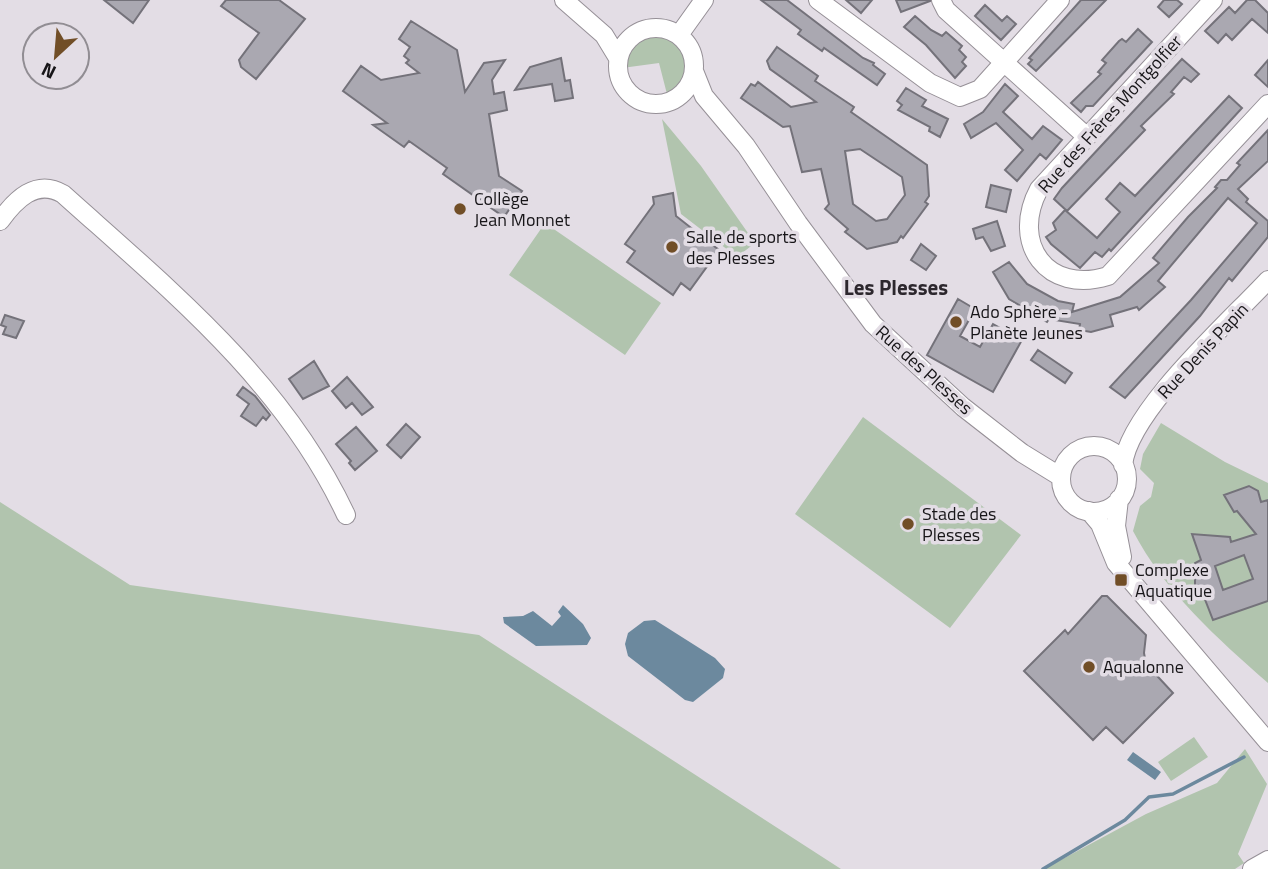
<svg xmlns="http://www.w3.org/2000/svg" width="1268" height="869" font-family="'Titillium Web',sans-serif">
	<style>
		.green { fill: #b1c4ae }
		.water { fill: #6c899e }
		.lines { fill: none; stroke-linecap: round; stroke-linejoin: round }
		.stream { stroke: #6c899e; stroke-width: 3.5 }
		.building { fill: #aaa8b1; stroke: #74727a; stroke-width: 2; fill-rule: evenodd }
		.minor-casing { stroke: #969097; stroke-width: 20 }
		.minor { stroke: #fff; stroke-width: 18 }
		.poi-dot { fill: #714e27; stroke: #e3dde5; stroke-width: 2.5 }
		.labels { text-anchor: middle; stroke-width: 7; stroke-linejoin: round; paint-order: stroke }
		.street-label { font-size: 18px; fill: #171518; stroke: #e3dde5 }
		.poi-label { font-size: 18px; fill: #171518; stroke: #e3dde5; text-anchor: start }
		.quarter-label { font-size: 21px; font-weight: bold; fill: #2c272d; stroke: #e3dde5 }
	</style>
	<rect width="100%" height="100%" fill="#e3dde5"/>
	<path class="green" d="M659,32C697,43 700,76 668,98L659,63L622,68C624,45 637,35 659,32Z
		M662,119L701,166L755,243L737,257L681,214Z
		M545,223L661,303L625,355L509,275Z
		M863,417L1021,535L950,628L795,514Z
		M1161,423L1225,462L1268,483V683C1218,639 1164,591 1133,531L1140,506L1151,497L1154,483L1140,469L1143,454Z
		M0,502L130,585L479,635L841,869H0Z
		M1194,737L1208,757L1171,781L1158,762Z
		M1245,749L1267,784L1238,854L1244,863L1235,869H1044L1146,814L1217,783Z"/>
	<path class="water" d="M563,605L583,624L591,638L587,645L536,646L504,623L503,617L523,616L533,611L552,626L561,616L558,612Z
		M655,620L715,658L725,669L723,678L693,702L685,700L628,656L625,644L628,633L644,621Z
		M1133,752L1161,772L1155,780L1127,760Z"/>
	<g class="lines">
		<path class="stream" d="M1043,869L1125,820L1149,797L1173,794L1244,757"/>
	</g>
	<path class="building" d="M104,0H149L133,23Z
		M226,0H279L305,19L256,79L241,67L239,60L259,33L221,6Z
		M761,0H787L863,58L874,63L873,65L885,74L877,85L824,48L822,51L798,34L801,30Z
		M846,0H872L861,13Z
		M896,0H930V1L901,12Z
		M1081,0H1106L1036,71L1028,64L1032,60L1029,58Z
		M1164,0H1177L1182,4L1169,17L1158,7Z
		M1247,0H1255L1268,13V33L1252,19L1232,40L1226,34L1218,43L1205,31L1229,7L1235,13Z
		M985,5L1002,21L1007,16L1016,24L1001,40L975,16Z
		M915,16L931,30L942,36L946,32L962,46L959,50L966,57L962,62L966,66L955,78L926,45L904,27Z
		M411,21L457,50L465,92L484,63L505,60L492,80L494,94L504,92L507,110L489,114L499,176L522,191L504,217L443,174L447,168L409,141L404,147L373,125L387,123L343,91L361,66L381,80L419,73L406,63L409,60L404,56L410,47L399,39Z
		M1138,29L1152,42L1093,106H1086L1081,112L1071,103L1101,74L1098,72L1106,63L1102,60L1119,41L1122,39L1126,42Z
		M777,47L818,76L815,81L854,107L851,112L927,165L929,196L925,202L928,204L903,238L901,236L897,242L867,249L845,232L848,229L825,209L829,204L821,169L802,172L790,126L783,127L741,98L751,84L755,86L758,82L791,107L816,102L770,69L767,61ZM860,149L902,177L905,195L887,219L876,221L853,204L845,151Z
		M561,58L565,81L570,80L573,98L555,101L552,84L515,90L530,67Z
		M1182,59L1199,74L1191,82L1184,77L1171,92L1174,94L1141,126L1145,130L1067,211L1054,199L1062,188Z
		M1268,60V87L1255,75Z
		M1005,84L1018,96L1003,112L1032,139L1043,126L1062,140L1046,159L1040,154L1017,181L1005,170L1023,150L996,123L971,138L964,124L983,112Z
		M906,88L926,100L922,106L948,119L940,137L929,131L930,127L898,110L902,105L897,101Z
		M1229,96L1242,108L1111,251L1109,249L1102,257L1095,252L1080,268L1051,244L1046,237L1056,230L1053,223L1065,210L1097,238L1120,212L1106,199L1120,183L1135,196Z
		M1268,130V161L1238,189L1248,199L1246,202L1268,221V237L1232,281L1229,278L1200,316L1125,398L1110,387L1191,300L1257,223L1228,198L1158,281L1165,287L1139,310L1137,307L1110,315L1113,326L1091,332L1079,330L1080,324L1049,319L1047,322L1009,299L993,272L1009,262L1027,284L1058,301L1074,304L1072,312L1120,297L1159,263L1153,258L1188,217L1217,188L1215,187L1221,180H1227L1240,165L1237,163Z
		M991,185L1011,190L1006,212L986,207Z
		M673,193L676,216L719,250L690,290L681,283L673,295L627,262L635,251L625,244L654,204L653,197Z
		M997,221L1005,246L991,251L983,237L976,239L973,229Z
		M921,244L936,256L926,270L911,260Z
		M958,299L975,309L960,336L980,347L993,324L1022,340L993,392L927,355Z
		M5,315L24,321L16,338L3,334L6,327L1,325Z
		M1038,350L1072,373L1065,383L1031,360Z
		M314,361L329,386L303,399L289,379Z
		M347,377L373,407L362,415L352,403L346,408L332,391Z
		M243,387L255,396L270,415L266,420L263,417L256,426L241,416L249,404L237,395Z
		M406,424L420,437L401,458L387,445Z
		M356,427L377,451L355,470L349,463L351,461L336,444Z
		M1249,486L1258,491L1261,502L1268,500V601L1213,620L1204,597L1195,585V563L1201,560L1192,534L1230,537L1231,542L1256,534L1237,511L1234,512L1224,495ZM1244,555L1253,579L1223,590L1215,566Z
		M1102,596H1107L1146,635L1144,653L1146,664L1173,693L1123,743L1106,727L1093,740L1024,671L1065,630L1068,634Z"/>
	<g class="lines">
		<defs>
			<path id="minor" d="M564,0L604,35L618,58
				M818,0L930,83L960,97L980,89L1060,0
				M941,0L946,10L1087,137
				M1213,0L1039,189C1010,243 1047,295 1108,276L1268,104
				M618 66a38 38 0 1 1 76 0a38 38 0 1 1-76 0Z
				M679,35L704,0
				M694,71L704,96L746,146L798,223L873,324L963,407L1022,453L1061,477
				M0,221C15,200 36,178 63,194C170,290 284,382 346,515
				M1061 479a33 33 0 1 1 66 0a33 33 0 1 1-66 0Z
				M1123,465C1129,411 1229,322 1268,280
				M1119,499L1116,526L1122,557
				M1089,511L1100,524L1116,563L1268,742
				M1252,869L1268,860"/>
		</defs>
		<use href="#minor" class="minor-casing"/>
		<use href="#minor" class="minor"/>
	</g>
	<g class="poi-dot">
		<circle cx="460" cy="209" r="7"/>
		<circle cx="672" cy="247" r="7"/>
		<circle cx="956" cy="322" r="7"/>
		<circle cx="908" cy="524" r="7"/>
		<rect x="1114" y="573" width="14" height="14" rx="3.5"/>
		<circle cx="1089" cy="667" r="7"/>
	</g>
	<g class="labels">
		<g class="street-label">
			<text transform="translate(1110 114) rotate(-48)" y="6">Rue des Frères Montgolfier</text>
			<text transform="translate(1203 351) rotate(-47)" y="6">Rue Denis Papin</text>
			<text transform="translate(924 370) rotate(42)" y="6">Rue des Plesses</text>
		</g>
		<g class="poi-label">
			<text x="474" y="205">Collège<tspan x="474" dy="21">Jean Monnet</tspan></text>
			<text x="686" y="243">Salle de sports<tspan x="686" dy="21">des Plesses</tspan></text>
			<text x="970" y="318">Ado Sphère -<tspan x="970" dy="21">Planète Jeunes</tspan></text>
			<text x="922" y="520">Stade des<tspan x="922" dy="21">Plesses</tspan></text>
			<text x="1135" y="576">Complexe<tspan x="1135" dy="21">Aquatique</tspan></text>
			<text x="1103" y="673">Aqualonne</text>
		</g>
		<g class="quarter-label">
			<text x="896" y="295">Les Plesses</text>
		</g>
	</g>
	<g transform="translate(56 56) rotate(206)"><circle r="33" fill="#e3dde5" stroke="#918d93" stroke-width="2"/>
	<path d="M0-5L12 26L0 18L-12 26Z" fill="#714e27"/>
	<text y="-10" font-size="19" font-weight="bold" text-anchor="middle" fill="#171518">N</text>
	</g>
</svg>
